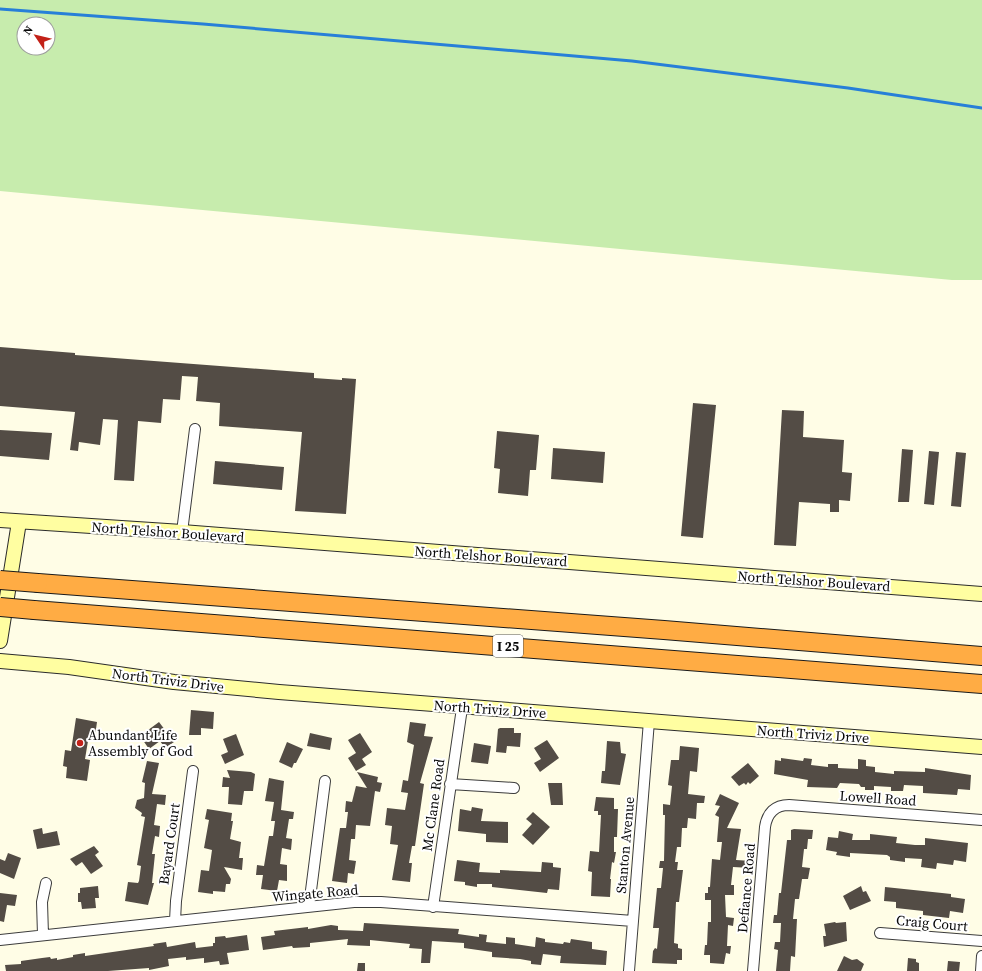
<svg xmlns="http://www.w3.org/2000/svg" width="982" height="971" font-family="'Source Serif 4',serif">
	<style>
		.green { fill: #c7ecad; fill-rule: evenodd }
		.lines { fill: none; stroke-linecap: round; stroke-linejoin: round }
		.stream { stroke: #277fd8; stroke-width: 3 }
		.building { fill: #534c45 }
		.street-casing { stroke: #3c3c3c; stroke-width: 12 }
		.secondary-casing { stroke: #2b2b2b; stroke-width: 16 }
		.highway-casing { stroke: #1a1a1a; stroke-width: 20 }
		.street { stroke: #fff; stroke-width: 10 }
		.secondary { stroke: #fffea1; stroke-width: 14 }
		.highway { stroke: #ffac44; stroke-width: 18 }
		.highway-bridge-casing { stroke: #1a1a1a; stroke-width: 20; stroke-linecap: butt }
		.highway-bridge { stroke: #ffac44; stroke-width: 18 }
		.poi-dot { fill: #c32118; stroke: #fff; stroke-width: 1.5 }
		.labels { text-anchor: middle; stroke-width: 4; stroke-linejoin: round; paint-order: stroke }
		.shield { fill: #fff; stroke: #535353; stroke-width: 1 }
		.shield-label { font-size: 13px; font-weight: bold; fill: #090909 }
		.street-label { font-size: 14px; fill: #090909; stroke: #fff }
		.poi-label { font-size: 14px; fill: #090909; stroke: #fff; text-anchor: start }
	</style>
	<rect width="100%" height="100%" fill="#fffde6"/>
	<path class="green" d="M0,0H982V280H952L0,191ZM24,24H48V48H24Z"/>
	<g class="lines">
		<path class="stream" d="M0,9L203,24L632,61L848,88L982,108"/>
	</g>
	<path class="building" d="M0,347L75,353V355L300,372L314,373V378L342,380V378L356,379L346,514L295,511L302,432L219,426L220,403L196,401L198,377L182,376L180,400L163,399L161,423L138,421L134,481L114,480L118,420L103,419L100,445L79,442L78,451L70,450L75,412L0,406Z
		M693,403L716,405L703,538L681,536Z
		M782,410L804,411L803,437L844,440L842,472L852,473L850,501L839,500V512H830V504L799,502L796,546L774,545Z
		M0,430L52,433L49,460L0,456Z
		M497,431L539,435L536,470H530L528,496L498,493L500,469L494,468Z
		M553,448L605,452L603,483L551,479Z
		M902,449L913,450L909,502H898Z
		M929,451L939,452L934,505L924,504Z
		M956,452L966,453L961,507L951,506Z
		M215,461L284,467L282,490L213,484Z
		M191,710L214,712L213,729L201,728V735H189Z
		M76,718L97,722L95,736L89,735L85,759L90,760L87,781L66,778L67,767L63,766L65,750L71,751Z
		M159,722L174,742L165,748L160,741L149,749L140,736Z
		M410,722L426,724L424,736L433,737L420,783L424,784L415,846H412L409,863H412L410,882L392,880L398,845L390,844L392,826L385,825L387,808L405,810L408,793L401,792L403,780L408,781L414,745L407,742Z
		M500,728H514V733H521L520,747L507,746L506,753L496,752L498,729Z
		M310,733L332,738L330,750L307,746Z
		M360,733L372,752L362,759L366,765L356,771L348,758L356,753L348,740Z
		M236,734L244,755L225,764L221,755L228,752L223,739Z
		M547,740L559,758L540,772L534,763L541,759L534,748Z
		M607,741L620,742L621,753L626,754L620,785L601,783L602,771H605Z
		M287,742L303,749L296,763H294L292,768L279,762Z
		M474,743L491,746L488,764L471,762Z
		M680,746L699,748L697,772L690,771L688,794L705,796L704,803H697L696,819L688,818L687,828H682L681,847H677L675,862H678L677,870H683L679,902H676L674,943L678,944V948L682,949V960H677V964L652,963L653,951L655,948L657,949L659,928H653L657,888H661L663,868H659L660,861H664L665,815H663V804L670,805L672,786L668,785L671,760H679Z
		M781,758L803,761L804,758L812,759L811,765L828,767V764H838V768L858,769V759L866,760V766L875,767V772L894,774V771L925,772V768L971,775L970,790L958,789L957,795L923,793V786L904,785L903,791H891V787L874,786V790H865V787H861L859,784L840,783L837,788L807,787L808,780L774,774L775,760L781,761Z
		M147,761L159,763L152,794L166,795L165,805L157,804L154,825L160,826L159,837L155,836L152,854H155L152,883H154L148,905L125,901L128,882L138,883L139,881L141,866L137,865L145,817L141,816L142,813L135,808L137,800L144,798L145,783L142,782Z
		M748,763L759,776L750,784L748,782L746,785L744,783L739,786L731,777Z
		M227,770L251,772L255,774L253,791H244L242,805L228,804L229,787H222L223,777L230,778Z
		M357,772L378,777L377,782L382,783L380,792L375,791L370,826L356,825L355,839H351L349,860L356,861L354,874L348,873L347,883L332,881L340,828H346L348,812H345L346,801L352,802L356,786L367,788Z
		M269,778L284,781L281,810L294,812L293,819H289L286,838L292,839L291,850L282,848L280,864L287,865V881L279,880L277,891L261,889L263,875H256L257,865L264,866L269,836H273L275,821H271L274,802L265,801Z
		M548,783H562L563,805H551Z
		M720,794L739,803L727,828L741,829L736,860L752,861L751,868L733,867L731,885H734V895H725L726,917L734,918L733,926L728,925L727,946H731L730,954L726,953L724,964L710,963V955H704L705,945H707L708,922H711V900H705V893H708V887H710L712,859L720,860L722,842H717L719,817L715,815L720,806L715,805Z
		M596,797L614,798V809H618L617,837H614V852H616L614,863L612,862L610,879H611L610,897L591,896L592,872L588,871L590,851L599,852L601,815H598V811H594Z
		M472,807L483,809L481,821L508,822V843L486,842V834L458,831L460,809L471,811Z
		M207,809L232,813L231,821H233L230,839L241,842L239,858H243L242,870L224,867L231,879L230,884H226L225,892L213,891V894L198,892L201,870L209,871L212,850L204,848L209,820L205,819Z
		M533,812L550,827L533,845L522,835L532,824L526,819Z
		M42,828L43,834L57,831L60,845L37,849L33,830Z
		M794,829L813,830L812,839H808L807,849H804L802,867L810,868L808,879H802L799,899H795L793,919H797L795,957L791,956L790,971H776L778,950L774,949L775,942H780L781,923H773L774,915H777L779,893H781L787,840H791V830Z
		M839,831L853,834L852,840H870V834L897,837L896,843L915,845H925V838L968,843L966,862L954,860L953,865L937,863L936,869L921,867L922,859L905,858V862L890,860V857L887,855L850,853V857L836,855L837,852L826,850L828,837L838,838Z
		M94,846L99,852L95,855L103,866L91,874L82,862L76,866L70,859Z
		M8,853L21,858L14,879L0,873V859L5,861Z
		M457,860L480,863L479,872L500,873V870L541,872L542,862L553,863V867L561,868L559,890L548,889L547,893L492,887V884H477V887L465,885V882L454,881Z
		M98,886L99,898H95L96,908L82,909L81,902H78V893H80V888Z
		M861,886L863,892L866,891L871,901L850,910L843,896Z
		M885,887L942,893L951,894V897L965,899L963,913L950,911L949,918L923,915V911L896,908V902L884,901Z
		M0,893L17,895L15,906L7,905L4,922L0,921Z
		M835,922L836,923L846,922L847,941L824,947L823,936H826L824,924Z
		M364,923L459,929L458,934L479,937V934L487,935L486,942L506,944V937L515,938V944L535,947L536,937L545,939V942L563,944L564,942L570,943L571,939L592,942V949L607,951L606,965L560,963L561,956L543,954L541,965L531,964V961L520,959L492,957V952L464,948V943L432,941L430,963H421L422,949L409,948L410,944L370,940V946L347,945L348,939L310,943V947L293,948L292,946L263,950L261,937L275,935L274,931L308,927V929L331,925L338,926V930L363,931Z
		M247,935L249,950L227,953L229,964L220,965L219,961L204,963V958L186,960V957L168,959L169,966L149,970V968L108,971H6L5,965L21,964V961L42,958L50,957L51,959L57,958V960L73,957V955L85,953V956L154,946L153,944L166,942L167,947L195,942L196,948L213,946V943H215V937L225,936L226,938Z
		M844,956L852,960L857,959L864,964L861,971H837Z
		M908,958L916,959V962L919,963V971H907Z
		M948,961L960,962L959,971H947Z
		M358,963H365V971H357Z"/>
	<g class="lines">
		<defs>
			<path id="street" d="M182,532L195,429
				M450,784L514,788
				M309,906L325,781
				M433,907L462,708
				M175,921L176,901L193,771
				M880,933L982,941
				M43,935L42,902L46,883
				M0,940L354,902H381L633,921
				M629,971L649,721
				M753,971L765,827C767,813 775,805 789,805L982,820
				M981,971L982,956"/>
			<path id="secondary" d="M0,520L182,532L982,594
				M0,641L19,522
				M0,661L69,667L174,682L279,692L982,747"/>
			<path id="highway" d="M38,583L664,630L982,656
				M34,610L982,684"/>
		</defs>
		<use href="#street" class="street-casing"/>
		<use href="#secondary" class="secondary-casing"/>
		<use href="#highway" class="highway-casing"/>
		<use href="#street" class="street"/>
		<use href="#secondary" class="secondary"/>
		<use href="#highway" class="highway"/>
		<defs>
			<path id="highway-bridge" d="M0,580L38,583
				M0,607L34,610"/>
		</defs>
		<use href="#highway-bridge" class="highway-bridge-casing"/>
		<use href="#highway-bridge" class="highway-bridge"/>
	</g>
	<circle class="poi-dot" cx="80" cy="743" r="4"/>
	<g class="labels">
		<rect class="shield" x="493" y="635" width="30" height="22" rx="3"/>
		<g class="shield-label">
			<text x="508" y="651">I 25</text>
		</g>
		<g class="street-label">
			<text transform="translate(168 532) rotate(4)" y="5">North Telshor Boulevard</text>
			<text transform="translate(491 556) rotate(4)" y="5">North Telshor Boulevard</text>
			<text transform="translate(814 581) rotate(4)" y="5">North Telshor Boulevard</text>
			<text transform="translate(168 680) rotate(7)" y="5">North Triviz Drive</text>
			<text transform="translate(490 709) rotate(4)" y="5">North Triviz Drive</text>
			<text transform="translate(813 734) rotate(4)" y="5">North Triviz Drive</text>
			<text transform="translate(878 798) rotate(4)" y="5">Lowell Road</text>
			<text transform="translate(433 805) rotate(-82)" y="5">Mc Clane Road</text>
			<text transform="translate(169 844) rotate(-82)" y="5">Bayard Court</text>
			<text transform="translate(625 845) rotate(-85)" y="5">Stanton Avenue</text>
			<text transform="translate(746 888) rotate(-85)" y="5">Defiance Road</text>
			<text transform="translate(315 893) rotate(-5)" y="5">Wingate Road</text>
			<text transform="translate(932 923) rotate(5)" y="5">Craig Court</text>
		</g>
		<g class="poi-label">
			<text x="88" y="740">Abundant Life<tspan x="88" dy="16">Assembly of God</tspan></text>
		</g>
	</g>
	<g transform="translate(36 36) rotate(305)"><circle r="19" fill="#ffffff" stroke="#9d9d9d"/>
	<path d="M0-3L7 15L0 10L-7 15Z" fill="#c32118"/>
	<text y="-6" font-size="11" font-weight="bold" text-anchor="middle" fill="#090909">N</text>
	</g>
</svg>
